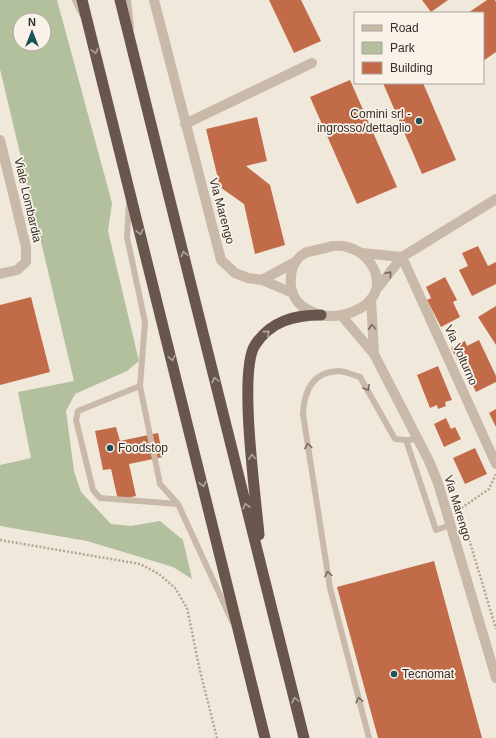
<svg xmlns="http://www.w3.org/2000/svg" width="496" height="738" font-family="Arial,sans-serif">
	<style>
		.green { fill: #b3c09d; fill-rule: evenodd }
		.building { fill: #c26b49 }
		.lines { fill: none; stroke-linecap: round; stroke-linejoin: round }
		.path { stroke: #b5a393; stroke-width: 2.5; stroke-dasharray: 2 2; stroke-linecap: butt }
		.service { stroke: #c9b9a8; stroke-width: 6 }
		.minor { stroke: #c9b9a8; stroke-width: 10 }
		.tertiary { stroke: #c9b9a8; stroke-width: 10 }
		.trunk { stroke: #68564d; stroke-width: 11 }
		.oneway { stroke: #b0a49b }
		.oneway2 { stroke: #786c62 }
		.poi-dot { fill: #1f5157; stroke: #f9f2e9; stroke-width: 1.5 }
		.labels { text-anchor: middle; stroke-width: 3.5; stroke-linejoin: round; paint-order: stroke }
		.poi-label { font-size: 12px; fill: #362d28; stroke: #f9f2e9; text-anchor: start }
		.street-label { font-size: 12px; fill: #362d28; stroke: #f9f2e9 }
	</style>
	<rect width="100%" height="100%" fill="#f1e8dc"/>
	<path class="green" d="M0,0H57L112,203L108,231L139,361L127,371L75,394L66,411L74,471L81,492L111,524L131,526L160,521L183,540L192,579L173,567L87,541L0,526V465L31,458L18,392L74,381L0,69ZM20,20H44V44H20Z"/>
	<path class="building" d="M269,0H301L321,41L294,53Z
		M422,0H448L431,12Z
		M487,0H495L496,2V52L483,61V13H468Z
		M350,80L397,187L357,204L310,97Z
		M383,83H423L456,160L422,174Z
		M257,117L267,161L246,166L270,185L285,245L255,254L244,204L220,187L206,129Z
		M478,246L488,266L496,262V284L472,296L459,270L468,266L462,253Z
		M445,277L457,300L453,302L460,317L441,327L427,300L431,298L426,287Z
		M31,297L50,372L0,385V305Z
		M496,306V345L478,317Z
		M479,340L496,376V382L476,392L464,367L462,369L451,348L465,341L467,346Z
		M438,366L452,400L445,402L446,406L438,409L437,405L430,408L417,375Z
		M496,409V427L489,413Z
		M446,418L451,429L455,427L461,439L444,447L434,424Z
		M116,427L120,441L158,433L163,457L129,464L136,496L118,500L111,469L103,470L95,431Z
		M475,448L487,474L465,484L453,458Z
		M434,561L482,738H378L337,587Z"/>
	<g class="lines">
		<path class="path" d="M496,474L489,489L460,509L496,629
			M0,540L140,564L159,574L175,588L187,608L200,671L217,738"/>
		<path class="service" d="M75,0L82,15
			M128,0L131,27
			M129,203L127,237L145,322L140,386L160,484L178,504L232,621
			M140,386L78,411L76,420L93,490L100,498L178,504
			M406,440L436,530L450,525
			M369,738L330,588L303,414C304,392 312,372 338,371C345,371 353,375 360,377L395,439L406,440L418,439"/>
		<path class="minor" d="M154,0L221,260L235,273L248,278L262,280L293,293
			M185,124L312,63
			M0,140L26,247V262L17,270L0,274
			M402,257L496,464
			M262,280L295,262
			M371,299L374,354
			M341,315L374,354L429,461L438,483L496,678"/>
		<path class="tertiary" d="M332,246C337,246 342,245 347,247C365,251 381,271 376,290C370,310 340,319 321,315C315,314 308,310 302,306C286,294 287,263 305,253C313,250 324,249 332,246Z
			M362,253L402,257
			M376,290L402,257L496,199"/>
		<path class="trunk" d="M82,0L265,738
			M120,0L304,738
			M259,535C256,499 238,371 255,345C271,321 294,315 321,315"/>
	</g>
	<defs><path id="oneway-chevron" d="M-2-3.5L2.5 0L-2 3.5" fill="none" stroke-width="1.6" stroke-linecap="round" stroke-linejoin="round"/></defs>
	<g class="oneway">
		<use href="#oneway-chevron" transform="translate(95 51) rotate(76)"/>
		<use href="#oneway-chevron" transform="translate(140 232) rotate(76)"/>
		<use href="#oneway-chevron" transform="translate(184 254) rotate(-104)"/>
		<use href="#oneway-chevron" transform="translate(267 333) rotate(-41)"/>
		<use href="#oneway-chevron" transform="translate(172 358) rotate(76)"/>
		<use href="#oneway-chevron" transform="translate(215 380) rotate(-104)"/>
		<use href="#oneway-chevron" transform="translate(252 457) rotate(-95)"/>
		<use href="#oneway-chevron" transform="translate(203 484) rotate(76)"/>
		<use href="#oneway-chevron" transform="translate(246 506) rotate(-104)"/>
		<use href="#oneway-chevron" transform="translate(295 700) rotate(-104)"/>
	</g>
	<g class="oneway2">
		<use href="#oneway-chevron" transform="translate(389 274) rotate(-51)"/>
		<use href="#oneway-chevron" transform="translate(372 327) rotate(-93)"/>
		<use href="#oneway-chevron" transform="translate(367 388) rotate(61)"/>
		<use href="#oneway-chevron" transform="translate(308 446) rotate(-99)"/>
		<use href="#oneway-chevron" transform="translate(328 574) rotate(-99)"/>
		<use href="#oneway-chevron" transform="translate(359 700) rotate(-104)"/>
	</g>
	<g class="poi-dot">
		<circle cx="419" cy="121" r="4"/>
		<circle cx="110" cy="448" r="4"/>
		<circle cx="394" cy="674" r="4"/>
	</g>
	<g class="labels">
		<g class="poi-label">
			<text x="411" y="118" text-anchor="end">Comini srl -<tspan x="411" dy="14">ingrosso/dettaglio</tspan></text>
			<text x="118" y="452">Foodstop</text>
			<text x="402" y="678">Tecnomat</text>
		</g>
		<g class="street-label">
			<text transform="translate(28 200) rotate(77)" y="4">Viale Lombardia</text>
			<text transform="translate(222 211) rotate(75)" y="4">Via Marengo</text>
			<text transform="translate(461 355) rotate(66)" y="4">Via Volturno</text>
			<text transform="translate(458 508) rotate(73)" y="4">Via Marengo</text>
		</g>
	</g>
	<rect x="354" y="12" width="130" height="72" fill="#f9f2e9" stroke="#aba39c"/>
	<rect x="362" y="25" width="20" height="6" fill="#c9b9a8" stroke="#aba39c"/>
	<text x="390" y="32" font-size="12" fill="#362d28">Road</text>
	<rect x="362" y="42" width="20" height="12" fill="#b3c09d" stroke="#aba39c"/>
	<text x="390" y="52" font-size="12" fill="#362d28">Park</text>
	<rect x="362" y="62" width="20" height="12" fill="#c26b49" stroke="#aba39c"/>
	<text x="390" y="72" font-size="12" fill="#362d28">Building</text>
	<g transform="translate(32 32)"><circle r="19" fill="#f9f2e9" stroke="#aba39c"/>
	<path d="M0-3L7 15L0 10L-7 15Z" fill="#1f5157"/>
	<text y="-6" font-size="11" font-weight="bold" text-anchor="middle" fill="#362d28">N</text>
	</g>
</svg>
